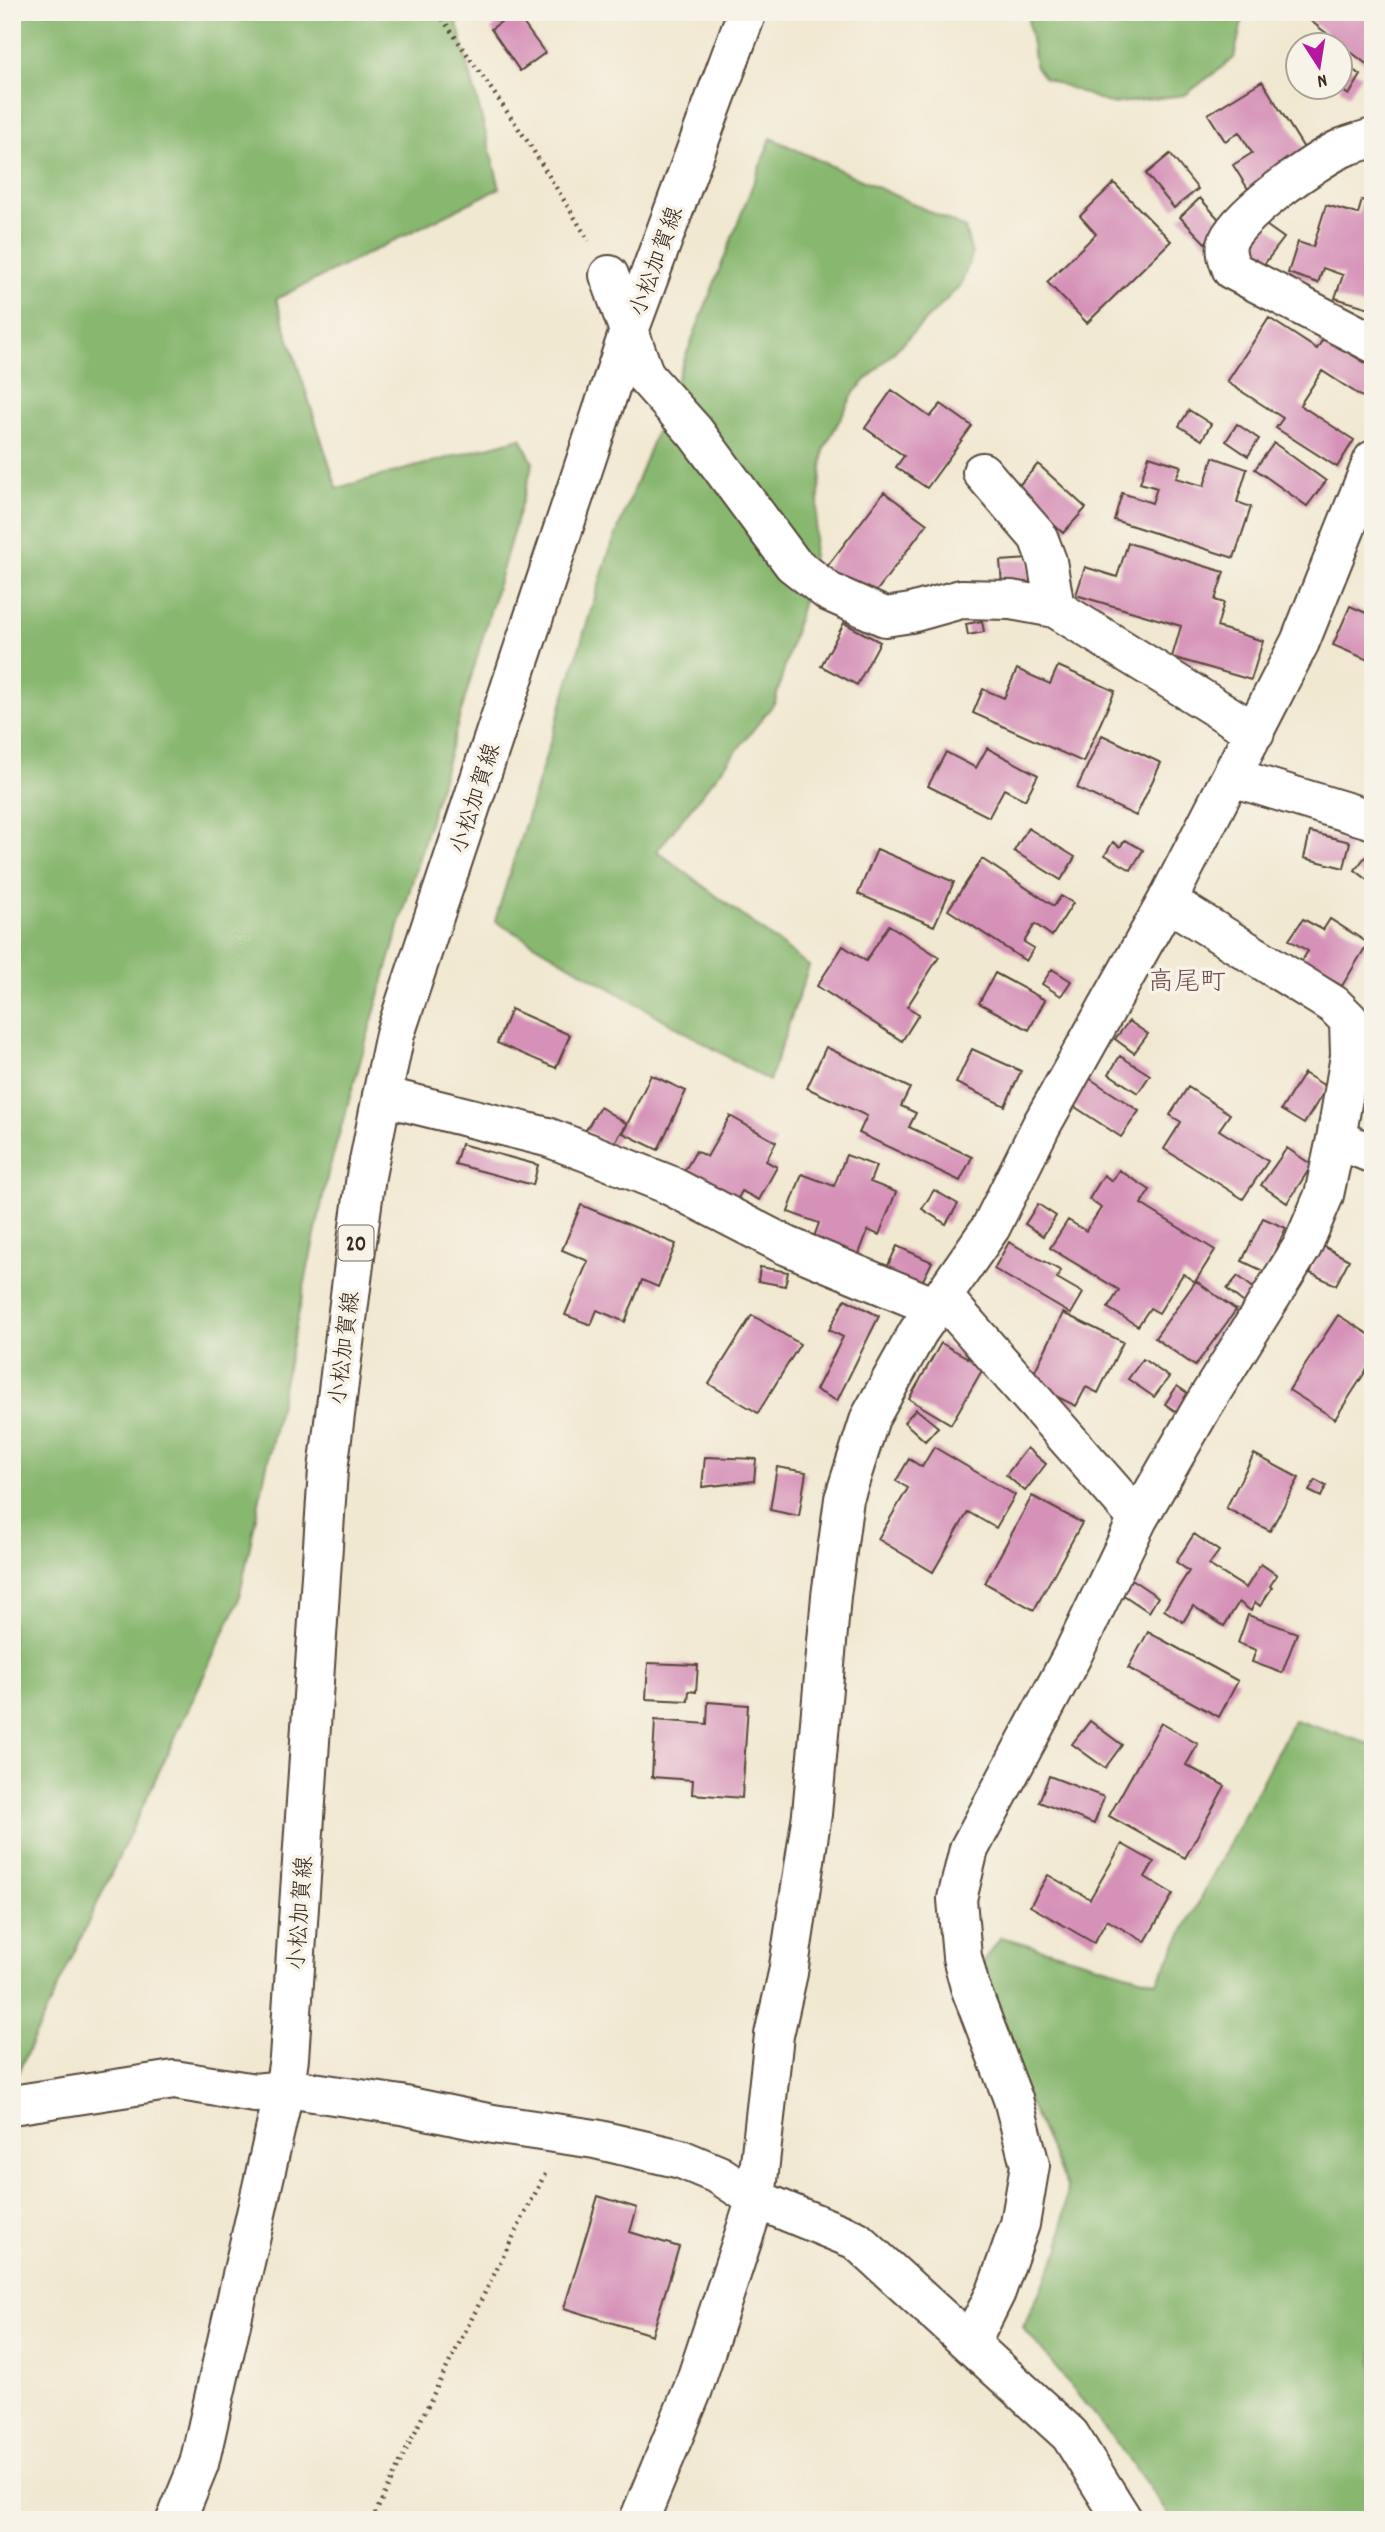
<svg xmlns="http://www.w3.org/2000/svg" width="1385" height="2532" font-family="Dekko,'Klee One',sans-serif">
	<style>
		.forest { fill: #88b770; stroke: #627047; stroke-width: 2 }
		.building { fill: #d691b8 }
		.lines { fill: none; stroke-linecap: round; stroke-linejoin: round }
		.minor-casing { stroke: #564639; stroke-width: 42 }
		.major-casing { stroke: #564639; stroke-width: 42 }
		.path { stroke: #564639; stroke-width: 4.5; stroke-dasharray: 2 5; stroke-linecap: butt }
		.minor { stroke: #fff; stroke-width: 38 }
		.major { stroke: #fff; stroke-width: 38 }
		.labels { text-anchor: middle; stroke-width: 7; stroke-linejoin: round; paint-order: stroke }
		.shield { fill: #f7f3e8; stroke: #73665b; stroke-width: 2 }
		.shield-label { font-size: 21px; font-weight: bold; fill: #3b2a1e }
		.street-label { font-size: 23px; fill: #3b2a1e; stroke: #f7f3e8 }
		.quarter-label { font-size: 26px; fill: #714e54; stroke: #f7f3e8 }
	</style>
	<rect width="100%" height="100%" fill="#f7f3e8"/>
	<filter id="ink" filterUnits="userSpaceOnUse"><feTurbulence type="fractalNoise" baseFrequency=".0143" numOctaves="2"/><feDisplacementMap in="SourceGraphic" scale="14" xChannelSelector="R" yChannelSelector="G"/><feConvolveMatrix kernelMatrix="1 2 1 2 8 2 1 2 1" color-interpolation-filters="sRGB"/></filter>
	<filter id="wash" filterUnits="userSpaceOnUse"><feTurbulence type="fractalNoise" baseFrequency=".00686" numOctaves="4" result="noise"/><feDisplacementMap in="SourceGraphic" scale="28" xChannelSelector="R" yChannelSelector="G"/><feGaussianBlur stdDeviation="1.57" result="paint"/><feColorMatrix in="noise" values="0 0 0 0 0 0 0 0 0 0 0 0 0 0 0 0 0 1.4 0 .05"/><feComposite in="paint" operator="in"/></filter>
	<g filter="url(#wash)">
		<rect width="100%" height="100%" fill="#f1e8d1"/>
		<path class="forest" d="M12,12H454L500,188L276,299L337,488L521,438L533,463L328,1173L238,1603L12,2085Z
			M1027,12H1244L1234,58L1185,95L1111,104L1044,78L1035,65Z
			M771,138L965,228L972,255L961,285L855,391L824,449L811,571L775,702L657,851L809,966L769,1081L495,921L608,555Z
			M1294,1720L1373,1745V2520H1173L1116,2442L1023,2327L1060,2248L1067,2187L981,1995L982,1964L1001,1937L1157,1982Z"/>
		<g id="blocks">
			<path class="building" d="M515,12L545,53L520,71L491,29Z
				M1299,12H1373V69Z
				M1340,62L1361,75L1349,95L1340,89Z
				M1262,81L1307,153L1248,189L1233,165L1252,153L1239,132L1225,141L1208,114Z
				M1170,154L1198,189L1174,208L1146,174Z
				M1114,183L1171,241L1087,323L1047,282L1096,234L1080,216Z
				M1200,198L1224,225L1205,243L1180,217Z
				M1362,200L1373,204V309L1335,298L1343,275L1323,268L1318,283L1288,273L1298,242L1313,247L1326,205L1358,214Z
				M1263,223L1284,238L1262,267L1241,252Z
				M1269,318L1317,349L1324,337L1373,368V386L1364,398L1322,371L1300,405L1354,440L1337,467L1276,428L1283,418L1227,382Z
				M892,390L930,417L941,404L972,426L927,488L896,467L904,456L865,428Z
				M1189,410L1211,424L1202,440L1179,426Z
				M1237,424L1259,439L1248,456L1226,441Z
				M1274,443L1326,481L1307,506L1255,469Z
				M1149,456L1181,466L1176,478L1204,486L1213,457L1247,469L1237,502L1251,507L1234,558L1114,520L1122,493L1152,503L1157,488L1140,483Z
				M1038,464L1086,508L1063,533L1015,490Z
				M884,492L927,524L869,601L826,568Z
				M1128,543L1224,572L1215,600L1224,603L1217,627L1263,641L1251,680L1172,657L1181,626L1076,595L1085,567L1117,577Z
				M1029,559L1031,582L1002,584L1000,561Z
				M1350,606L1373,616V662L1333,645Z
				M982,621L984,632L968,635L966,624Z
				M844,623L880,642L857,685L821,666Z
				M1058,666L1115,691L1083,762L973,713L983,689L1004,698L1017,669L1050,684Z
				M1102,735L1161,763L1136,816L1077,788Z
				M987,748L1038,775L1025,800L1004,789L989,817L928,786L946,752L976,768Z
				M1028,828L1075,857L1061,880L1014,851Z
				M1310,832L1350,842L1344,868L1304,858Z
				M1125,840L1143,850L1131,870L1105,855L1113,842L1120,847Z
				M1373,847V884L1355,870Z
				M877,849L954,882L934,926L858,894Z
				M982,859L1054,906L1061,896L1073,903L1052,936L1035,924L1024,942L1034,948L1026,961L948,910Z
				M1303,919L1323,930L1330,919L1368,943L1342,986L1301,962L1308,951L1289,940Z
				M889,925L939,957L907,1007L919,1014L902,1041L817,986L843,946L866,961Z
				M1052,969L1071,981L1061,996L1042,984Z
				M995,973L1045,1000L1029,1030L979,1003Z
				M511,1009L570,1035L556,1068L497,1043Z
				M1129,1021L1148,1034L1134,1053L1115,1039Z
				M826,1047L910,1088L901,1106L916,1113L909,1127L972,1157L960,1181L859,1133L867,1116L807,1088Z
				M972,1049L1021,1071L1005,1106L956,1083Z
				M1120,1056L1150,1075L1138,1093L1109,1074Z
				M1304,1073L1327,1087L1304,1124L1281,1110Z
				M651,1075L686,1091L658,1150L623,1133Z
				M1089,1078L1139,1111L1121,1137L1072,1105Z
				M1188,1087L1230,1114L1219,1130L1268,1161L1243,1199L1164,1149L1181,1122L1170,1115Z
				M600,1107L627,1124L612,1146L586,1130Z
				M730,1116L776,1142L766,1161L777,1167L759,1200L742,1191L736,1202L684,1172L696,1151L707,1157Z
				M461,1144L538,1165L533,1185L455,1164Z
				M1287,1148L1312,1165L1287,1203L1261,1185Z
				M846,1155L876,1166L870,1182L896,1192L879,1235L868,1230L856,1262L811,1245L819,1223L788,1212L802,1174L834,1186Z
				M1119,1170L1150,1190L1141,1204L1215,1250L1195,1282L1183,1274L1159,1313L1150,1308L1138,1326L1108,1308L1119,1290L1050,1248L1068,1220L1086,1231L1101,1208L1089,1199L1104,1175L1112,1181Z
				M934,1190L958,1204L946,1224L922,1209Z
				M1038,1204L1056,1216L1043,1236L1025,1224Z
				M581,1205L676,1244L658,1287L642,1280L625,1322L597,1310L591,1325L565,1315L588,1261L562,1250Z
				M1263,1218L1286,1228L1265,1272L1242,1261Z
				M1009,1242L1061,1271L1057,1278L1083,1293L1071,1314L994,1269Z
				M897,1246L932,1262L917,1292L883,1276Z
				M1323,1246L1349,1260L1336,1285L1310,1273Z
				M760,1267L788,1272L785,1286L758,1281Z
				M1238,1276L1256,1290L1244,1303L1227,1289Z
				M1196,1281L1236,1310L1195,1366L1155,1338Z
				M845,1299L879,1316L837,1401L816,1390L843,1337L829,1330Z
				M1063,1313L1123,1342L1098,1393L1086,1387L1076,1406L1029,1383Z
				M752,1315L800,1344L758,1413L709,1384Z
				M1338,1315L1373,1337V1360L1335,1419L1289,1390Z
				M941,1343L984,1367L951,1424L909,1399Z
				M1143,1359L1169,1377L1154,1397L1128,1379Z
				M1177,1386L1193,1397L1181,1415L1165,1404Z
				M916,1409L938,1427L925,1441L904,1422Z
				M934,1447L1015,1495L996,1528L968,1512L933,1572L878,1539L908,1488L896,1481L909,1459L922,1467Z
				M1027,1448L1046,1464L1025,1491L1006,1475Z
				M1254,1454L1299,1478L1270,1531L1226,1508Z
				M705,1457L756,1459L754,1481L702,1487Z
				M777,1467L806,1472L799,1516L770,1510Z
				M1315,1480L1326,1486L1321,1497L1309,1491Z
				M1032,1496L1082,1523L1034,1610L985,1583Z
				M1194,1534L1219,1551L1209,1565L1246,1588L1261,1564L1277,1575L1270,1586L1272,1588L1260,1606L1255,1602L1251,1611L1239,1602L1224,1626L1193,1606L1183,1622L1164,1610L1189,1571L1176,1562Z
				M1131,1579L1158,1597L1149,1612L1122,1594Z
				M1248,1615L1297,1633L1282,1673L1252,1662L1256,1650L1238,1643Z
				M1148,1632L1238,1681L1219,1717L1128,1668Z
				M648,1663L698,1665L696,1692L689,1691L688,1701L646,1699Z
				M708,1702L748,1705L742,1798L692,1794L693,1780L652,1777L655,1720L707,1724Z
				M1090,1721L1122,1745L1105,1768L1072,1744Z
				M1161,1723L1198,1744L1186,1765L1225,1786L1185,1858L1109,1816Z
				M1049,1776L1104,1797L1094,1824L1039,1802Z
				M1122,1844L1154,1862L1145,1877L1173,1894L1145,1942L1107,1920L1094,1943L1030,1906L1048,1875L1090,1899Z
				M598,2196L637,2208L630,2232L679,2247L652,2335L564,2308Z"/>
		</g>
	</g>
	<g filter="url(#ink)">
		<use href="#blocks" fill-opacity="0" stroke="#564639" stroke-width="2"/>
		<g class="lines">
			<defs>
				<path id="minor" d="M1373,138C1363,141 1351,144 1342,148C1316,160 1233,218 1227,244C1225,254 1229,261 1232,270L1373,343
					M609,275L645,376L695,432L793,564L829,592L885,617L911,613L961,599L1011,600L1055,608L1255,732
					M982,472L1038,537L1047,561L1055,608
					M1232,777L1373,820
					M382,1096L547,1137L589,1153L667,1184L785,1245L935,1307
					M1336,1139L1373,1154
					M943,1297L1138,1519
					M12,2105L174,2080L255,2093L293,2089L401,2105L493,2124L595,2139L681,2159L719,2175L756,2199L856,2240L1070,2435L1123,2520
					M970,2344L996,2292L1020,2224L1030,2165L1013,2099L970,1987L962,1957L957,1899L969,1849L1072,1656L1138,1519L1203,1406L1302,1247L1324,1195L1336,1139L1350,1056L1349,1020L1334,1005L1167,901
					M639,2520L693,2389L756,2199L774,2035L788,1973L812,1814L831,1596L844,1499L870,1418L918,1332L991,1227L1041,1126L1167,901L1300,642L1373,460"/>
				<path id="major" d="M176,2520L199,2464L284,2091L289,2058L328,1470L355,1256L366,1176L382,1096L395,1034L629,331L747,12"/>
			</defs>
			<use href="#minor" class="minor-casing"/>
			<use href="#major" class="major-casing"/>
			<path class="path" d="M441,12L442,18L528,142L589,241
				M372,2520L434,2393L547,2170"/>
			<use href="#minor" class="minor"/>
			<use href="#major" class="major"/>
		</g>
	</g>
	<g class="labels">
		<rect class="shield" x="338.5" y="1225.5" width="35" height="35" rx="5"/>
		<g class="shield-label">
			<text x="356" y="1250">20</text>
		</g>
		<g class="street-label">
			<text transform="translate(655 261) rotate(-70)" y="8">小松加賀線</text>
			<text transform="translate(474 798) rotate(-72)" y="8">小松加賀線</text>
			<text transform="translate(343 1348) rotate(-83)" y="8">小松加賀線</text>
			<text transform="translate(299 1913) rotate(-86)" y="8">小松加賀線</text>
		</g>
		<g class="quarter-label">
			<text x="1187" y="989">高尾町</text>
		</g>
	</g>
	<rect width="1385" height="2532" fill="none" stroke="#f7f3e8" stroke-width="42"/>
	<g transform="translate(1319 66) rotate(168)"><circle r="33" fill="#f7f3e8" stroke="#aca397" stroke-width="2"/>
	<path d="M0-5L12 26L0 18L-12 26Z" fill="#b5179e"/>
	<text y="-10" font-size="19" font-weight="bold" text-anchor="middle" fill="#3b2a1e">N</text>
	</g>
</svg>
